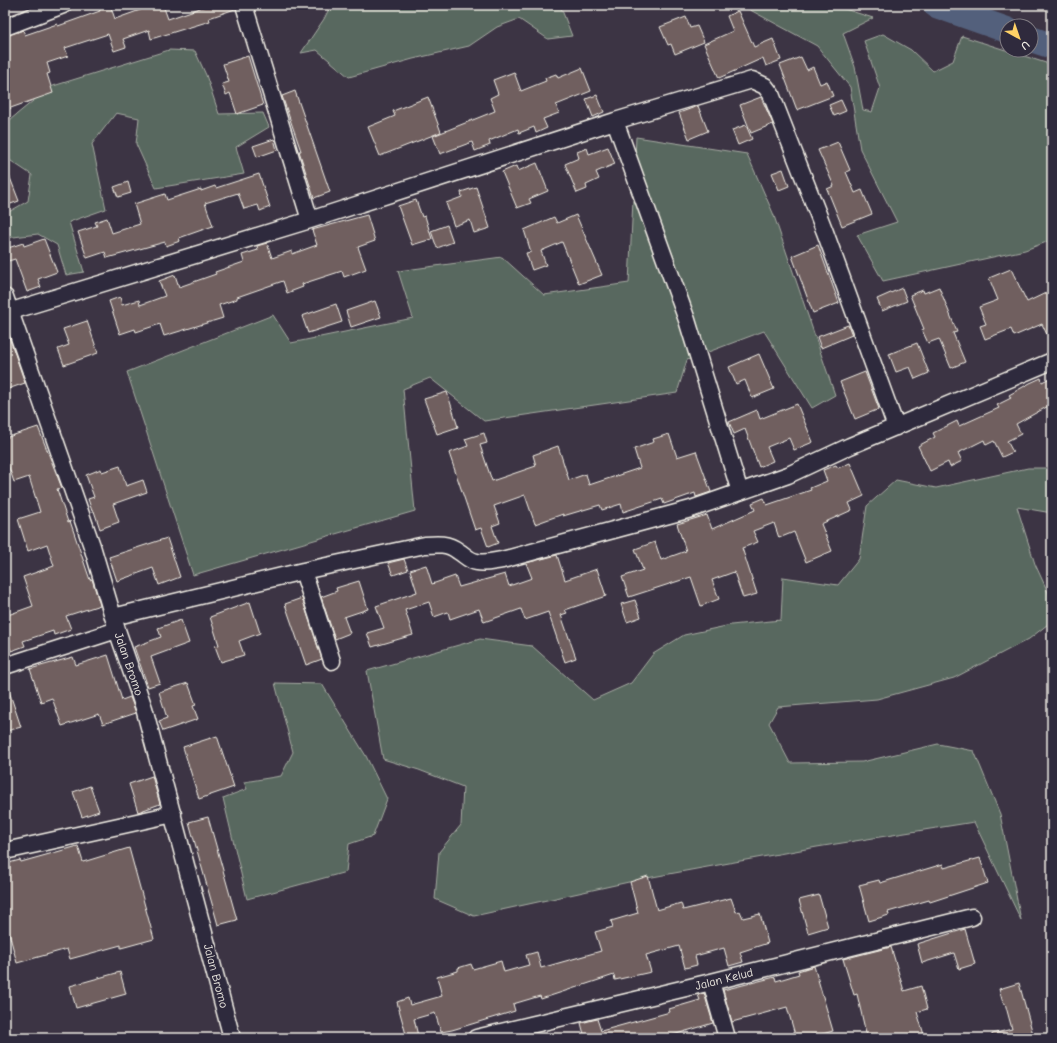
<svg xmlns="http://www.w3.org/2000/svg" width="1057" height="1043" font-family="'Comic Neue',sans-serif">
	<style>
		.green { fill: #58675e; stroke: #a6aca3 }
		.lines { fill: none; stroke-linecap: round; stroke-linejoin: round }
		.river { stroke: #53607c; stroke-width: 26 }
		.building { fill: #705e5e; stroke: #f4f1e8 }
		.minor-casing { stroke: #f4f1e8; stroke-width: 19 }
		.minor { stroke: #2f2a3d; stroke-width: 16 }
		.labels { text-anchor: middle; stroke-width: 3; stroke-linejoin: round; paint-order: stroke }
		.street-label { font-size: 12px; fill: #f4f1e8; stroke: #2f2a3d }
	</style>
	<rect width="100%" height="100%" fill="#3c3444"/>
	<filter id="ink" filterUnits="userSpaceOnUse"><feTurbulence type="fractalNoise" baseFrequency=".025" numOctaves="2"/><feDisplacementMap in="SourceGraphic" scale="8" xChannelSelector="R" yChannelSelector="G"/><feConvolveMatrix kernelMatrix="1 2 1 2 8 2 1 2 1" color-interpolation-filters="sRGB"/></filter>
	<g filter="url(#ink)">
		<path class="green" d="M331,5H560L572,36L548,39L519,19L497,27L469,46L413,59L349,77L317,50L301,53L324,19Z
			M741,5H832L873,18L843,33L855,67L863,110L872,112L880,88L864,41L883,34L911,50L933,71L953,61L962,36L1052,65V240L1025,250L883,281L857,235L897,222L860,149L850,87L817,46Z
			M169,50L195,51L206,75L219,114L263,113L269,127L236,147L244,174L156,188L136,144L139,118L116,113L92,144L106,209L69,222L84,272L66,275L57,245L38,234L5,238V214L28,201L32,175L5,157V124L50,87Z
			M636,137L747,154L773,213L835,395L812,408L764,331L687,360L677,393L484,421L430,378L403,389L415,511L193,575L127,372L273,315L291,343L413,318L398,271L502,257L544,295L629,283Z
			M1028,468H1052V513L1017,507L1035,564L1052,601V621L1029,639L954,678L877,699L778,707L769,723L790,763L862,762L938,744L974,751L1000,814L1021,920L974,822L817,847L647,878L474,916L435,899L439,852L461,825L463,787L419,770L383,759L367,671L480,639L532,646L593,700L631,683L653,654L684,635L731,625L781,620L783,577L838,585L859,559L867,506L896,480L936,488Z
			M275,683L322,684L366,756L387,799L373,836L349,844L346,872L247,899L223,798L247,789L244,782L281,776L293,752Z"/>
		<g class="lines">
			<path class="river" d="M936,5L1007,30
				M1031,39L1052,46"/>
		</g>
		<path class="building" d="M98,5H110L115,19L143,9L142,5H163L168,19L209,5H235V9L209,18L210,21L151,39L149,30L123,39L126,47L114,51L108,34L65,48L68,56L47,63L50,73L47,74L53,93L5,110V36L23,30L25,35L57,24L58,26L100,11Z
			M738,11L754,47L773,39L781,60L766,66L763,58L719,78L704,44L733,31L727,16Z
			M686,17L690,28L697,26L704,42L675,54L671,44L668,45L660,27Z
			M248,56L263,105L237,114L230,93L226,95L222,84L229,82L223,64Z
			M801,57L807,70L813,67L820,84L827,81L833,96L797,110L780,65Z
			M582,68L591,91L556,105L559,113L543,119L547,128L536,133L534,127L519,133L518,129L489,141L490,145L475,151L472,142L440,154L433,136L495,111L490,98L498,94L493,80L514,72L521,91L546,81L545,78L556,74L558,78Z
			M295,91L330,192L314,198L299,151H301L282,96Z
			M597,95L604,112L593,117L586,99Z
			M428,97L441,132L380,156L368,127L395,116L393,111Z
			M761,97L773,124L751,133L740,105Z
			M841,100L846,111L834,116L829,105Z
			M698,106L708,131L689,139L679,113Z
			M746,125L752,139L738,145L732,130Z
			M274,139L277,150L257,157L253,146Z
			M838,142L850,170L846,172L855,193L862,190L872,214L842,226L827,189L834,186L818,150Z
			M608,147L615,164L596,172L599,179L586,185L587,189L577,193L565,164L579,158L577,152L587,148L589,154Z
			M537,163L548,191L529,199L531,203L517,208L502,172L516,166L518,171Z
			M783,169L789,186L779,190L772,173Z
			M5,170H7L19,201L5,206Z
			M259,174L270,207L260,211L258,205L244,209L238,193L205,203L213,226L179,238L180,241L166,246L165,242L107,258L105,252L87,258L78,232L97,226L95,222L107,218L112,233L140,224L134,204L165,194L167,200L201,189V191L215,186L216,188Z
			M128,182L131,193L118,197L114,187Z
			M476,187L490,228L474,233L470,220L454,226L446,203L462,197L461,192Z
			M416,200L422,217L425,216L432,239L412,245L398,206Z
			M367,215L375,241L358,247L366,269L344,277L342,271L302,284L303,287L287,293L283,281L237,297V299L219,305L223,318L164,336L160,324L136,332L135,329L120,334L109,301L120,297L122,305L139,300L140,305L165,296L159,281L175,275L179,287L216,274L215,272L244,262L242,255L258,250L257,246L267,243L272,258L292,251V254L317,245L312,230Z
			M576,215L602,275L579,284L562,242L541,251L546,265L532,270L526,253L531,252L524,230L554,217L557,223Z
			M447,225L453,242L437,248L431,231Z
			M44,239L57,272L38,279L41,287L27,292L15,259L5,262V249L23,243L24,246Z
			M818,245L839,303L813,313L792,256Z
			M1011,269L1027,302L1052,290V345L1042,324L1014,336L1011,329L985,339L980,326L986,324L979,307L998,300L989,278Z
			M939,287L957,332L953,333L965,362L951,368L939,339L928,343L922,330L924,329L910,295L923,290L924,293Z
			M902,288L907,301L882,311L877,299Z
			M375,301L381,317L351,327L346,311Z
			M336,304L342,322L308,333L302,316Z
			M87,321L98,353L64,365L58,349L69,345L63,329Z
			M848,325L852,335L821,348L817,337Z
			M5,331H7L25,383L5,390Z
			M917,343L929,373L915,379L910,367L896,372L889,354Z
			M759,354L774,389L752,398L745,380L736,384L729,367Z
			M865,372L879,409L855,419L840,382Z
			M1052,377V404L1016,424L1021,434L1007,441L1013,452L1002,457L994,441L986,445L984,440L958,453L962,461L950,467L948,462L930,471L918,446L935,437L933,433L957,421L959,426L999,408L997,405L1011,398L1009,395L1030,383L1041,378L1042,382Z
			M447,392L458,427L437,434L424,399Z
			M797,404L813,442L794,450L789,438L767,447L773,461L759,467L745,429L734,434L729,422L757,410L760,419Z
			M38,427L62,488L57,489L68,522L70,521L90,580L92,579L100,605L66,616L71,629L54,635L53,631L23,641L25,646L11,651L5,634V616L33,606L23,577L54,566L47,544L28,551L18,519L40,512L29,477L14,482L5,456V438Z
			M484,433L487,443L480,445L492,481L536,466L533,455L558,446L569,480L586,474L589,485L640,468L634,449L654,442L653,439L669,434L677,457L696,451L711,492L696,497L695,493L664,504L662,499L623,512L621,504L602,510L600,505L563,516V514L535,524L525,495L494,506L500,523L492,526L498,543L488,547L481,528L475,530L449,453L468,446L465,439Z
			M850,463L864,496L849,503L852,510L821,524L832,551L806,562L794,532L779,538L774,523L753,531L758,542L742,548L757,594L743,598L734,572L712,580L719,599L701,606L691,577L629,597L622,577L643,570L635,549L655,542L661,560L686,551L677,524L707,515L712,529L755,510L752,503L764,498L767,505L811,490L810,488L827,481L823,470L836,465L838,468Z
			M120,466L126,486L143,480L147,492L113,504L119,522L100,529L94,511H92L88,499L94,497L86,475L101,469L102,472Z
			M167,538L180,577L159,585L153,568L117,581L109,557Z
			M557,555L565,580L597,569L606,596L565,610L567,613L561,615L576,658L565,662L548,612L525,620L521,609L484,622L479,609L450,619L448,612L434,617L429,602L405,610L413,635L372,647L367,633L384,628L376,606L417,592L410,570L426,565L432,584L455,576L459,587L505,574L509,586L532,578L526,563Z
			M404,559L408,570L393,575L388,563Z
			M359,581L368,609L344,617L350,633L335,639L321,597L337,591L336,588Z
			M302,598L322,659L306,665L285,604Z
			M635,600L641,617L627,622L621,604Z
			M250,602L260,633L239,641L244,655L221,662L215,646L219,645L210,617Z
			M181,620L189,643L151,657L160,683L148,687L134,647L161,637L158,628Z
			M108,655L122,700L130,697L136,713L103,724L99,714L62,726L52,698L41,702L30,669L73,657L76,665Z
			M188,683L196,705L193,706L198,719L163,731L159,721L167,718L159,692Z
			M7,685L21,727L7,731L5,724V686Z
			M217,736L234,787L199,799L183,747Z
			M152,776L160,804L138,812L129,784Z
			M90,786L99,811L82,817L73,792Z
			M208,817L237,920L218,925L189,822Z
			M78,846L83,862L129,848L154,939L121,948V945L70,959L67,949L17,963L5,918V864L20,860L21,862Z
			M980,858L988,883L930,902L929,900L888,912L889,915L869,921L859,885L879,880L880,883L943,864L944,868Z
			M648,876L657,910L681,903L683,910L731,898L736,912L740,911L743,918L760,914L768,943L740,952L743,962L729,966L724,948L695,956L697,965L685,968L679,946L646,955L651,972L615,980L614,975L541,999L540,996L513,1004L515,1011L452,1030L441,1032L435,1013L414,1019L418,1036L407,1038L397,1002L408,998L410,1005L442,996L437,977L458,971V968L471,964L473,969L501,961L504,972L529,965L526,955L537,952L541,968L601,951L595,932L613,927L611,921L638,913L630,882Z
			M819,895L828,927L808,933L799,900Z
			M965,929L975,964L959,969L954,953L922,963L917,944Z
			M891,947L904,991L921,986L927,1009L917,1012L925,1038H882L881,1035L867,1038L857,994L854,995L843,959Z
			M814,966L833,1031L816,1036V1034L796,1038L787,1007L732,1022L723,990L775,977L776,981L799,974L798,971Z
			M120,972L126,994L76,1008L70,986Z
			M1019,983L1034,1038H992V1034L1012,1029L1005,1003H1003L999,989Z
			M704,993L713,1023L673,1035V1038H585L581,1023L597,1019L601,1031L670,1012L669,1009L700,1000L698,995Z"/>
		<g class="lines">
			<defs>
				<path id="minor" d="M244,5L310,220
					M5,27L63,5
					M615,121L687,320L740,492
					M5,297L92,546L117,630L144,708L232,1038
					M5,313L310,220L615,121L752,80L765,86L771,94L825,232L896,427
					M303,571L332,661
					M113,617L303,571L425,545C437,544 448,543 458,551C465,555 469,561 477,562C485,564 494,561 502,560L691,509L788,475L850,446L1052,361
					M5,666L117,630
					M5,851L173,814
					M711,982L727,1038
					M476,1038L711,982L972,917"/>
			</defs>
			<use href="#minor" class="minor-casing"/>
			<use href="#minor" class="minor"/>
		</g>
	</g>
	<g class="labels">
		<g class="street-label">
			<text transform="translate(129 664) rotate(71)" y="4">Jalan Bromo</text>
			<text transform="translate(216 976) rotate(75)" y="4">Jalan Bromo</text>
			<text transform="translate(724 979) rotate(-14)" y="4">Jalan Kelud</text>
		</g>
	</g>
	<rect width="1057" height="1043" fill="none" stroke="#2f2a3d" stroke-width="20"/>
	<rect x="10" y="10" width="1037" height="1023" fill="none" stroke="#f4f1e8" stroke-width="1.5" filter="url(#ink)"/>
	<g transform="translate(1019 38) rotate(140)"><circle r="19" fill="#2f2a3d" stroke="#7e7a81"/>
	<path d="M0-3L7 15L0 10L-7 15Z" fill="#ffd166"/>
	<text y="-6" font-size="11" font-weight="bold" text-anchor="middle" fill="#f4f1e8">U</text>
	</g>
</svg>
